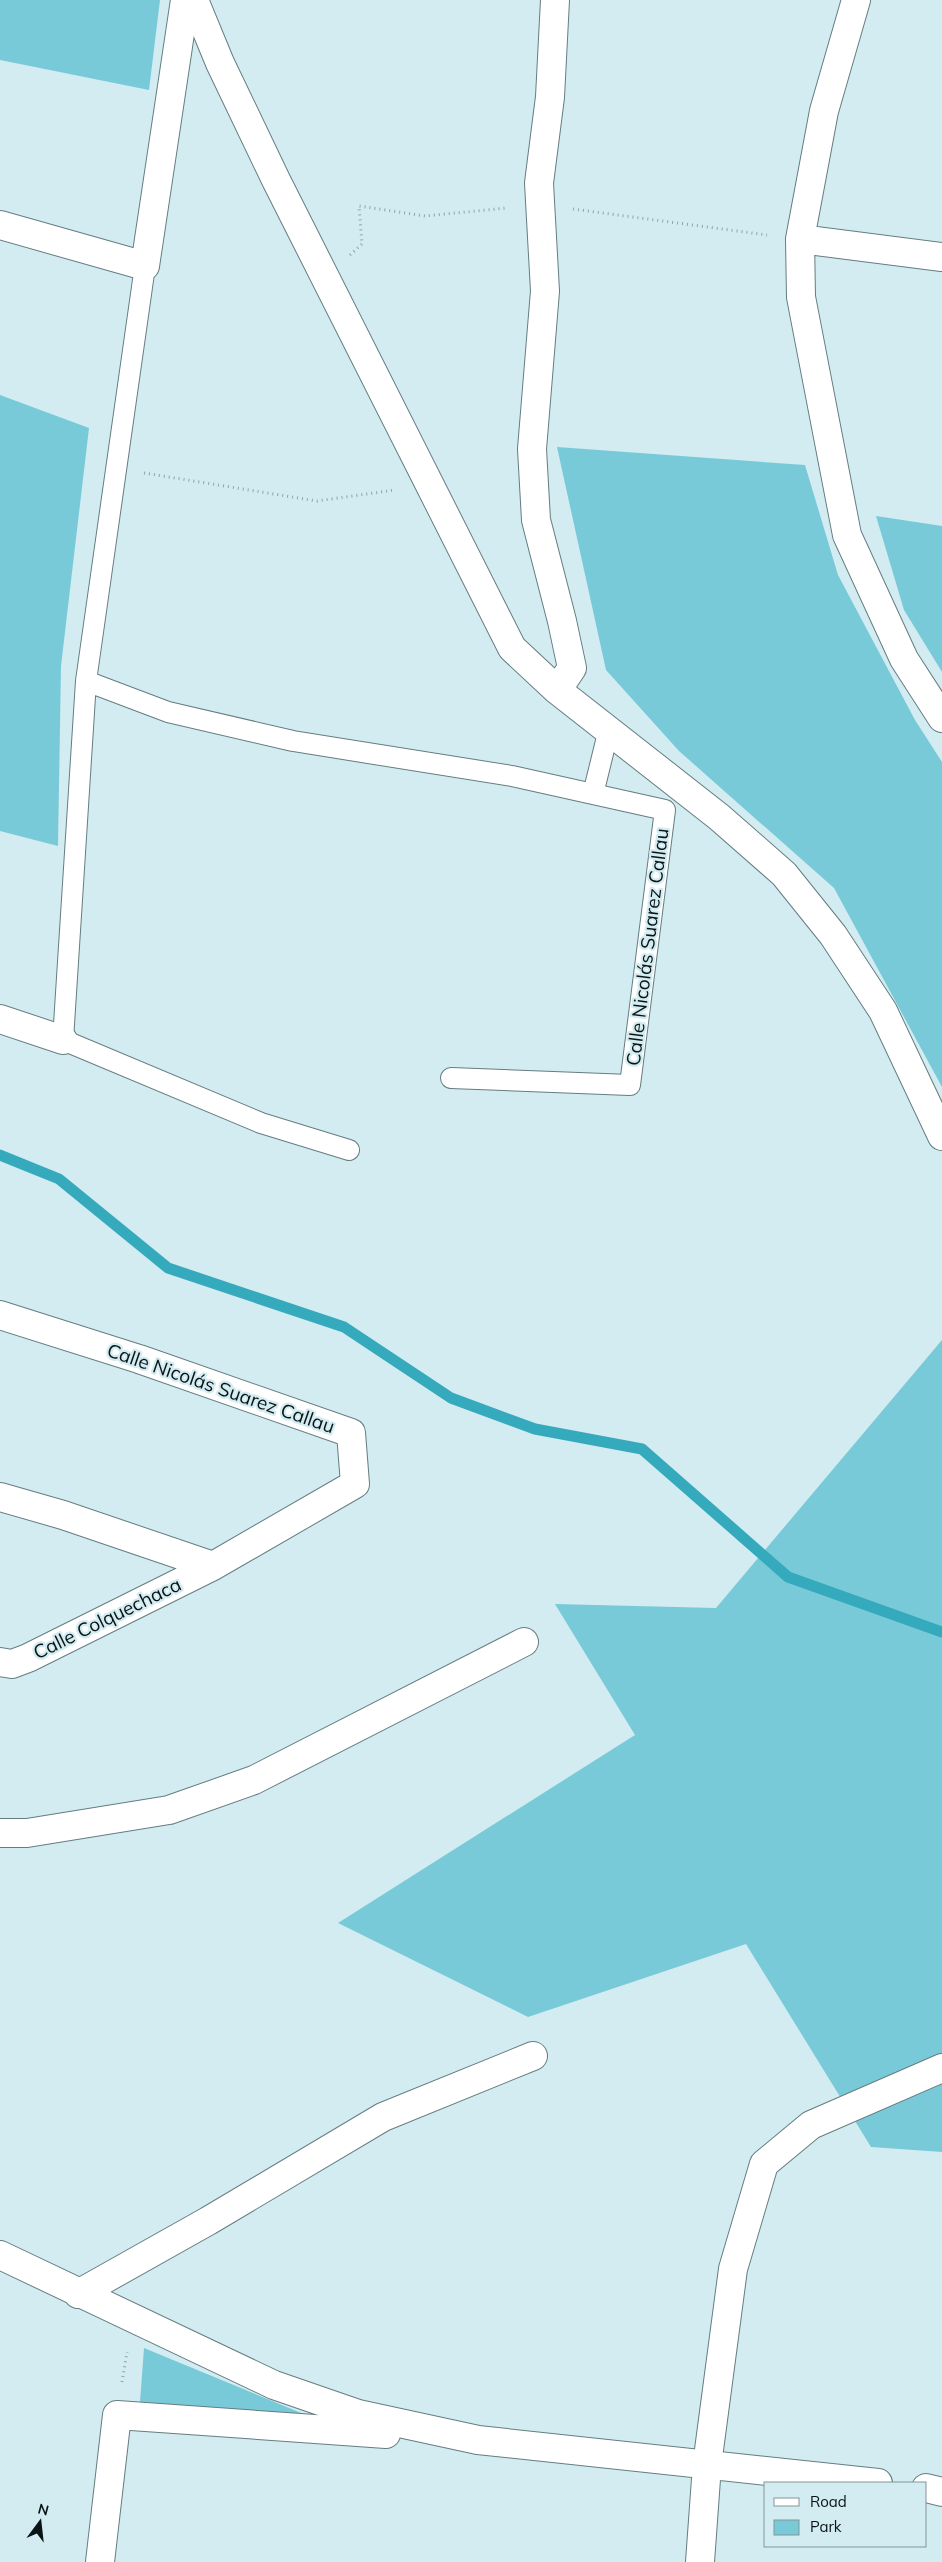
<svg xmlns="http://www.w3.org/2000/svg" width="942" height="2562" font-family="Mulish,sans-serif">
	<style>
		.green { fill: #78cad9 }
		.lines { fill: none; stroke-linecap: round; stroke-linejoin: round }
		.stream { stroke: #35aabc; stroke-width: 11 }
		.service-casing { stroke: #657d81; stroke-width: 22 }
		.minor-casing { stroke: #657d81; stroke-width: 30 }
		.path { stroke: #90a4a8; stroke-width: 3; stroke-dasharray: 1 4; stroke-linecap: butt }
		.service { stroke: #fff; stroke-width: 20 }
		.minor { stroke: #fff; stroke-width: 28 }
		.labels { text-anchor: middle; stroke-width: 4.5; stroke-linejoin: round; paint-order: stroke }
		.street-label { font-size: 19px; fill: #0a1315; stroke: #d2ecf1 }
	</style>
	<rect width="100%" height="100%" fill="#d2ecf1"/>
	<path class="green" d="M0,0H160L149,90L0,60Z
		M0,395L89,428L61,666L58,846L0,831Z
		M557,447L805,465L838,575L915,720L942,762V1087L834,888L679,751L606,670Z
		M876,516L942,526V672L904,610Z
		M942,1340V2152L871,2147L746,1944L528,2017L338,1923L635,1735L555,1604L716,1608Z
		M144,2348L306,2415L140,2402Z"/>
	<g class="lines">
		<path class="stream" d="M0,1155L59,1179L168,1268L344,1327L451,1398L535,1429L642,1449L788,1577L942,1632"/>
		<defs>
			<path id="service" d="M145,266L86,681L63,1040L261,1123L349,1150
				M86,681L168,712L293,741L512,776L665,810L630,1085L451,1078
				M593,794L609,729"/>
			<path id="minor" d="M194,0L220,63L276,180L512,648L557,690L719,817L784,874L833,935L883,1011L942,1136
				M555,0L550,97L539,183L545,291L532,449L536,520L562,621L572,668L557,690
				M856,0L824,111L800,239L801,297L847,535L904,659L942,718
				M0,225L145,266L185,0
				M800,239L942,257
				M0,1019L63,1040
				M0,1315L139,1359L351,1433L355,1484L213,1566L28,1658L12,1664L0,1662
				M0,1497L63,1515L213,1566
				M0,1833H27L169,1810L254,1780L524,1642
				M0,2255L274,2385L358,2414L478,2440L878,2483
				M78,2294L208,2221L383,2117L533,2056
				M926,2488L942,2492
				M100,2562L117,2415L386,2434
				M700,2562L707,2465L733,2269L764,2164L811,2125L942,2068"/>
		</defs>
		<use href="#service" class="service-casing"/>
		<use href="#minor" class="minor-casing"/>
		<path class="path" d="M573,209L767,235
			M350,255L362,244L359,206L425,216L507,208
			M144,473L317,501L395,490
			M122,2382L127,2352"/>
		<use href="#service" class="service"/>
		<use href="#minor" class="minor"/>
	</g>
	<g class="labels">
		<g class="street-label">
			<text transform="translate(647 947) rotate(-83)" y="7">Calle Nicolás Suarez Callau</text>
			<text transform="translate(221 1388) rotate(19)" y="7">Calle Nicolás Suarez Callau</text>
			<text transform="translate(107 1618) rotate(-26)" y="7">Calle Colquechaca</text>
		</g>
	</g>
	<rect x="764" y="2482" width="162" height="65" fill="#d2ecf1" stroke="#829599"/>
	<rect x="774" y="2498" width="25" height="8" fill="#ffffff" stroke="#829599"/>
	<text x="810" y="2507" font-size="15" fill="#0a1315">Road</text>
	<rect x="774" y="2520" width="25" height="15" fill="#78cad9" stroke="#829599"/>
	<text x="810" y="2532" font-size="15" fill="#0a1315">Park</text>
	<g transform="translate(40 2522) rotate(15)" stroke="#d2ecf1" stroke-width="4" paint-order="stroke">
	<path d="M0-4L9 19L0 12L-9 19Z" fill="#0a1315"/>
	<text y="-8" font-size="14" font-weight="bold" text-anchor="middle" fill="#0a1315">N</text>
	</g>
</svg>
